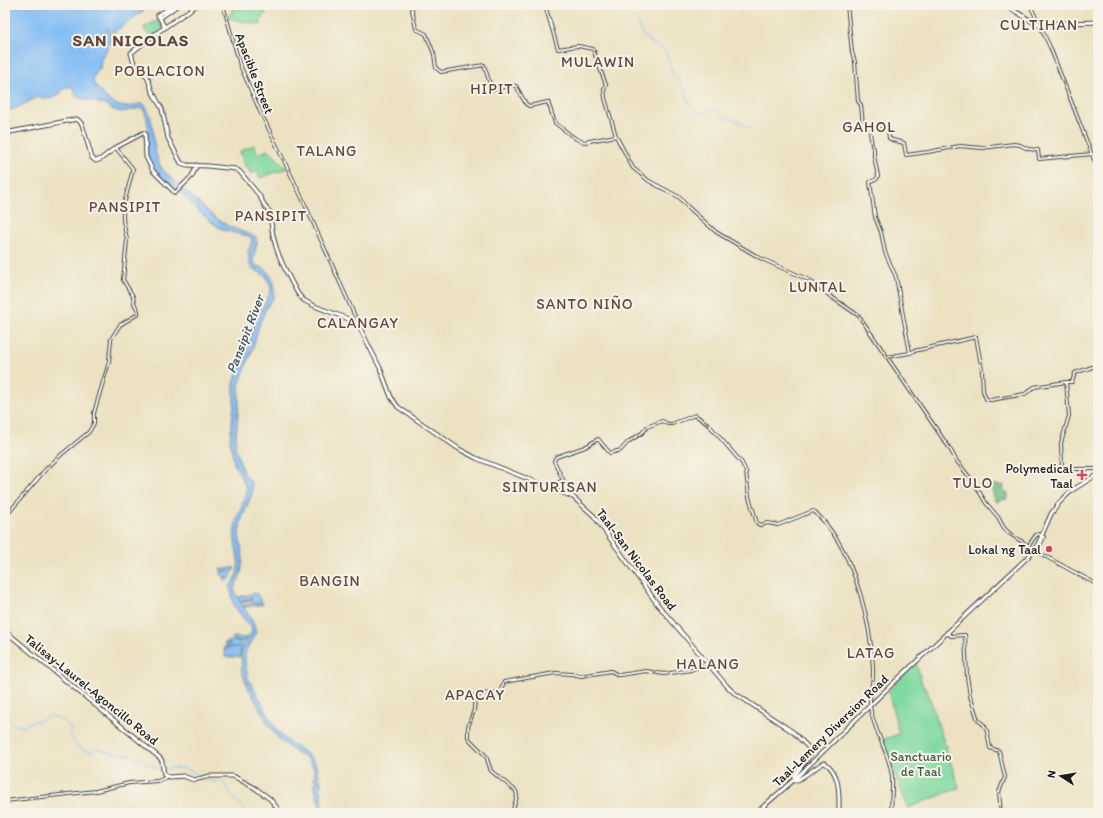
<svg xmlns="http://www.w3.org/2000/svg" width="1103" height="818" font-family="Itim,sans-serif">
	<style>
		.green { fill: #7fd9a0; stroke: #4e7a5e }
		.forest { fill: #67b986; stroke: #426a51 }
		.water { fill: #83bdf4; stroke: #506c88 }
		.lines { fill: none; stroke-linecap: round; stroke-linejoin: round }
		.stream { stroke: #83bdf4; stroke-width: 1 }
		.minor-casing { stroke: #3b3a35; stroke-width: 4 }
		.major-casing { stroke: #3b3a35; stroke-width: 5 }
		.minor { stroke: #fff; stroke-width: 2 }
		.major { stroke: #fff; stroke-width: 3 }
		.poi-dot { fill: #d1495b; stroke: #f7f3e8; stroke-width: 1.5 }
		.labels { text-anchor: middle; stroke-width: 4; stroke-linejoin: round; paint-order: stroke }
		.street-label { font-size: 13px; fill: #1c1c1c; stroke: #f7f3e8 }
		.poi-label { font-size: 13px; fill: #1c1c1c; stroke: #f7f3e8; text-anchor: end }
		.park-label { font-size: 13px; fill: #3f5e4a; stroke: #f7f3e8 }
		.water-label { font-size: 14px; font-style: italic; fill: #405468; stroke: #f7f3e8 }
		.quarter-label { font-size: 15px; letter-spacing: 1px; fill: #64473f; stroke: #f7f3e8 }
		.district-label { font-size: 17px; font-weight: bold; letter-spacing: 1px; fill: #64473f; stroke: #f7f3e8 }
	</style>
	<rect width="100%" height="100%" fill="#f7f3e8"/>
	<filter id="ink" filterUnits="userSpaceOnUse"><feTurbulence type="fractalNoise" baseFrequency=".025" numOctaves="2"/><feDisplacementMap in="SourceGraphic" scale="8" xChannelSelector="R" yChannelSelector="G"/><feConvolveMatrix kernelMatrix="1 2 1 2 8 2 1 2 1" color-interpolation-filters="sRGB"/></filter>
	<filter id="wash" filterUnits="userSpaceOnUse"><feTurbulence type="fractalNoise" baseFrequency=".012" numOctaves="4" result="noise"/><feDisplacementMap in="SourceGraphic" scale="16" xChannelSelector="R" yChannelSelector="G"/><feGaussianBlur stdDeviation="0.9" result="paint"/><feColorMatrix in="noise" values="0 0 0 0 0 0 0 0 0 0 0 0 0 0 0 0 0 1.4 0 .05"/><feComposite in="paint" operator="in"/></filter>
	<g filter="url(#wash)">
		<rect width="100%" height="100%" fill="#ece2c2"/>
		<path class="green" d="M231,5H241L243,8L246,7L245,5H272L273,10L272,11L270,6L264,9L266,14L262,15V18L260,19L261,25L227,18V16L231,15L232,10Z
			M158,20L163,28L151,37L143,28Z
			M254,145L258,154L268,150L287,168L260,178L257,172L250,173L247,166L244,165L240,151Z
			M916,663L922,684L928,693L959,788L908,808L881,740L899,734L888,691Z"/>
		<path class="forest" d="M990,483L994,485H1000L1001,486L1004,485L1003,491L1007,493L1009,496L1006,500L1003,499L997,502L995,501Z"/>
		<path class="water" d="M5,5H151L114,32H111L106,28L112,38L105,53L101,58L100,68L94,76L93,82C99,92 113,107 125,107C132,107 137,103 144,104C158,122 149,148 162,169L214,217L230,227L256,237L257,243L253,260L257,267H262L266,270L272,278L274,284V297L268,305L260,322L252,351L239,385V402L235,447L243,472L251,482L252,487V493L241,521L239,535L243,558L241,574L234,589C239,605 254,617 256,632L245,652V661L248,678L276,729L285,739L308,755L315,763L321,783V786L318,789L319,791L321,790L323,806L328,813H322L314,786L317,780L316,779H314L315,772L312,765L306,757L300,755L284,744L277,737L268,724L248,687L242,672L241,654L243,644L252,632L251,627L240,614L234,605L230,587C232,583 236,579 237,574C242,558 232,544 235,528C237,514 245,503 247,489L234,463L230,442L234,404V384L238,371L248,347L254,324L270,293L271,287L266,276L252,268L250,265L248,252L252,241L251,238C243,233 232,234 222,229C203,218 190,201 174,186C165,179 151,172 148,161C143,146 154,118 141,108L122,112L111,109L103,103L102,104L77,97L72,86L62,90L60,94L51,99L38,97L14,109L5,111Z
			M235,568L229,580H224V578L229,577H224V576L226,575H221V572L229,571H221L220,569Z
			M256,593L262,602L258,603H263V605L244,607V605L256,604L257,605V603H253L252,601L241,603L240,602L251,599L252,600L251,596V598L240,601L238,597Z
			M233,637L247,638L244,641H234H241L240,657H225L224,650H227L224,649V648L239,647H225V644H231H225V642L233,641Z"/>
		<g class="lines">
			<path class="stream" d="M596,5L609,13L627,12L636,20L642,33L650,42L657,45L666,52L673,75L685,90L689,103L694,110L699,114L706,113L712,109L718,111L725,118L738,121L750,129
				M5,717L15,725L26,727L28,723L44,719L48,716C57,717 65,721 71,728L68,733L78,747L91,752L96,749H101L107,752L131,755L159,769L185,768L201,776
				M205,779L214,782H221L226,785L230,794L248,813"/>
		</g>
	</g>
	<g filter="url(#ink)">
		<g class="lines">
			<defs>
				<path id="minor" d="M223,5L240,65L259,109L303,200L358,323
					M411,5L416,29L426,34L434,54L436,68L441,72L484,65L492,90L511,85L516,86L526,104L529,106L548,102L555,123L576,139L584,142L616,136
					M545,5L558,49L578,46L593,49L606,85L604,89L605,98L616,136L633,168L649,181L679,197L687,206L716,232L760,258L809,280L830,296L859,316L950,449L956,460L974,483L986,503L998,517L1004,528L1009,533L1027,545H1029L1036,535L1039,534L1044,537L1038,550L1041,554L1098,585
					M847,5L852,52L855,62L858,101L861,105L863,125L864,127L886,126L888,130L889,138L892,140L904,143L906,155L928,152L960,146L982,148L1014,144L1020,145L1028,149L1038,150L1039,159L1092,154
					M1030,5L1050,47L1098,170
					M869,127L872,145L874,149V156L878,176L877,179L870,182L875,217L881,232L885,252L896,277L910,353L887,357
					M910,353L914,351L976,337L982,370L983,391L986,399L991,400L1025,394L1034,387L1066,382H1072L1075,373L1098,365
					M1066,382L1069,416L1061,443L1062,467L1064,469H1098
					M551,487L563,480L554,461L556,457L585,447L598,439L610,453L621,450L628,442L642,433L647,427L662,421L668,424H672L695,415L709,425L742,463L746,472L749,497L757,523L760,525L768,523L778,525L813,511L815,512C820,517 825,522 829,528C856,563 871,624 873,668C874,681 869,695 870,707C874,732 890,753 892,777C893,789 890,801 892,813
					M5,517L46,469L62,454L89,432L94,423V413L98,399L109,362L111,339L120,325L138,314V311L134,303L133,296L123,280L127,240L123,220V208L133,169L116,148
					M947,632L951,636L965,635L967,676L970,696L978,720L984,725L987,731L990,748L999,751L1005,777L999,792L1001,813
					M5,801L96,791L129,783L158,781L165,778L166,776
					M512,813L517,796L516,791L491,771L486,756L470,740L468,737V727L474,710L475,695L500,692L504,682L555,673L572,674L581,676L611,671L618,675H620L646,671L664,674L691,670L708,663"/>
				<path id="major" d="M197,5L155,34L131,53L135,67L147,76L152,91L162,109L168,138L181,163L187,165L208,166L236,169L240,172L259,195L266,208L270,212C272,241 278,256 291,281C295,288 298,297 305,301C321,311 342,314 358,324L380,368L391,397L398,407L459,449L476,458L573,497L594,516L658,605L727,686L733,692L793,732L811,750V754L794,776V780H798L823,763H825C841,773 839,797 839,813
					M1005,5L1033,22L1039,24L1098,22
					M160,18L178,5
					M165,28L158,15L174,5
					M5,133L77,119L82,124L92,158L96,161L101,159L115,148L143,133H145L146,157L153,171L175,193L192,176L197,165
					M5,631L160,758L162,761L164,775L169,777L183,776L194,780L210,776H233L255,788L270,799L281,813
					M756,813L797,777L886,690L1028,557L1038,544L1051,514L1059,503L1071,491L1098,474"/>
			</defs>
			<use href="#minor" class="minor-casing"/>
			<use href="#major" class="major-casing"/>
			<use href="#minor" class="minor"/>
			<use href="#major" class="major"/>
		</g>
	</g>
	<g class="poi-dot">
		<path d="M1080 469h4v4h4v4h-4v4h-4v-4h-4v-4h4z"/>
		<circle cx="1049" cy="549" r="4"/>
	</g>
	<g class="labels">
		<g class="street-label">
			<text transform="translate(255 73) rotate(69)" y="5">Apacible Street</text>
			<text transform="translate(637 559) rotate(53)" y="5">Taal-San Nicolas Road</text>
			<text transform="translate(92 689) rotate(39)" y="5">Talisay-Laurel-Agoncillo Road</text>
			<text transform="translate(830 730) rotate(-44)" y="5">Taal-Lemery Diversion Road</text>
		</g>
		<g class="poi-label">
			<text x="1073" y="473">Polymedical<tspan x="1073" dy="15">Taal</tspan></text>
			<text x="1041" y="554">Lokal ng Taal</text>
		</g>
		<g class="park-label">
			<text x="921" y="761">Sanctuario<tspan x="921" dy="15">de Taal</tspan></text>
		</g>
		<g class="water-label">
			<text transform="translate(245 334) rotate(-69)" y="5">Pansipit River</text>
		</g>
		<g class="quarter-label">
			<text x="1039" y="30">CULTIHAN</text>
			<text x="598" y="67">MULAWIN</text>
			<text x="160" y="76">POBLACION</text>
			<text x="492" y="94">HIPIT</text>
			<text x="869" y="132">GAHOL</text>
			<text x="327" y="156">TALANG</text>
			<text x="125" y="212">PANSIPIT</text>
			<text x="271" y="221">PANSIPIT</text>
			<text x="818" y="292">LUNTAL</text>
			<text x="585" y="309">SANTO NIÑO</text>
			<text x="358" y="328">CALANGAY</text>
			<text x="973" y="488">TULO</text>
			<text x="550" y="492">SINTURISAN</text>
			<text x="330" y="586">BANGIN</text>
			<text x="871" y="658">LATAG</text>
			<text x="708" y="669">HALANG</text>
			<text x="475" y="700">APACAY</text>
		</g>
		<g class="district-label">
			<text x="131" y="46">SAN NICOLAS</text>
		</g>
	</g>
	<rect width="1103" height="818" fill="none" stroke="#f7f3e8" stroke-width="20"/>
	<g transform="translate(1061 776) rotate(282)" stroke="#f7f3e8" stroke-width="3" paint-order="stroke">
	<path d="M0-3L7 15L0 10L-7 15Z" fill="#1c1c1c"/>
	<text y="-6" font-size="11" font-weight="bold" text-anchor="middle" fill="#1c1c1c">N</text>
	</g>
</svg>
